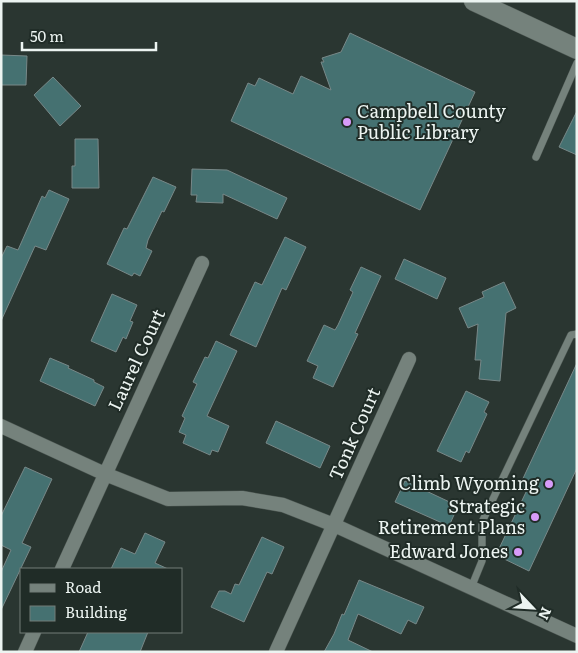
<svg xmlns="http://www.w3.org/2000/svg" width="578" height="653" font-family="Literata,serif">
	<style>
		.building { fill: #457171; stroke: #788888 }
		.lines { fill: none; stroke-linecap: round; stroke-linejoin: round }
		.service-casing { stroke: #4b5550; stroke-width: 8 }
		.minor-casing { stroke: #4b5550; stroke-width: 15 }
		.secondary-casing { stroke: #4b5550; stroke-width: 21 }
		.service { stroke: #75827c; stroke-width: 7 }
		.minor { stroke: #75827c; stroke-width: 14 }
		.secondary { stroke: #75827c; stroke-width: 20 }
		.poi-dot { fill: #d79bf9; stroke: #202c27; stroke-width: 2 }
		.labels { text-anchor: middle; stroke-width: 4; stroke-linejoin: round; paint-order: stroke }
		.poi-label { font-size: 18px; fill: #ecf4f1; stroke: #202c27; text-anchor: end }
		.street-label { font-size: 18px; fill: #ecf4f1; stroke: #202c27 }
	</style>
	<rect width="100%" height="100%" fill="#2a3631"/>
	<path class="building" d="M350,33L475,92L420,210L231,121L248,83L255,86L259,78L293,94L301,76L331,90L321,62H324L322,58L341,52Z
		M1,55L27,56L26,85H1Z
		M53,77L81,106L60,126L34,95Z
		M577,111V155L559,147Z
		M75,139H98L99,188H72V166H75Z
		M192,169L227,170L287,198L277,219L223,194V203L196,202L197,195H191Z
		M153,177L176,187L164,212L162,211L148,240L146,248L152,251L140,276L134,273L132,276L107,264L124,228L127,229Z
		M49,190L69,199L46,250L35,246L1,321V258L7,246L18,250L42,196L45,198Z
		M285,237L306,247L286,290L282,288L256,347L230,335L255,282L262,285Z
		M404,259L446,278L437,299L395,279Z
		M361,267L381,276L355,333L358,334L333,387L313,378L318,366L307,361L324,325L335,330L338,325L353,292L350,290Z
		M504,282L516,308L506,313L500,381L479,379L481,360H475L478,324L468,328L459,308L484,297L482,292Z
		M112,294L137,305L130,321L133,322L126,339L123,337L116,352L91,341Z
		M216,341L237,351L207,416L229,426L218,452L212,450L210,455L183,443L186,435L179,432L185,418L182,416L197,384L193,382L205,357L208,358Z
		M50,358L69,366L68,368L94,380V382L104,387L95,406L40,381Z
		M577,363V468L529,571L496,555L527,490L519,487Z
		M466,391L489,402L484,412L487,414L469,453L466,451L461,462L437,451Z
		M276,421L330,446L320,468L266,443Z
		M25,467L52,479L22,543L31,547L1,610V572L11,550L1,545V516Z
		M405,481L458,506L449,526L395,502Z
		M145,533L165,542L155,563L168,569H111L121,548L135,554Z
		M262,537L284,547L272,574L267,572L244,622L211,607L219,591H225L231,594L235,584L239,585Z
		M359,580L424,607L416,624L408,620L401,634L358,614L348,640L373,652H324L334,634L342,614L344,615Z
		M88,632H148L140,652H79Z"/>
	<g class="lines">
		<defs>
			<path id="service" d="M536,157L577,63
				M471,588L482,561V522L571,335L577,334"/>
			<path id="minor" d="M1,426L105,474L168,499L242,498L283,505L334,525L577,636
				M62,569L202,263
				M25,652L34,632
				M276,652L409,359"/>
			<path id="secondary" d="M474,1L577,49"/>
		</defs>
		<use href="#service" class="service-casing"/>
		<use href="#minor" class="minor-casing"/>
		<use href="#secondary" class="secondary-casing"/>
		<use href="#service" class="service"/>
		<use href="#minor" class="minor"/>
		<use href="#secondary" class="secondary"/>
	</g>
	<g class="poi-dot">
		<circle cx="347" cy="122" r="5"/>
		<circle cx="549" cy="484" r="5"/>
		<circle cx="535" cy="517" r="5"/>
		<circle cx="518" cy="552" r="5"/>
	</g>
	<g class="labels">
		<g class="poi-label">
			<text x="357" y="118" text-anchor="start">Campbell County<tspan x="357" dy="21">Public Library</tspan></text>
			<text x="539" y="490">Climb Wyoming</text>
			<text x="525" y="513">Strategic<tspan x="525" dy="21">Retirement Plans</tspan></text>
			<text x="508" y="558">Edward Jones</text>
		</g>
		<g class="street-label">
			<text transform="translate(137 360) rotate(-65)" y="6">Laurel Court</text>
			<text transform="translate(355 434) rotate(-66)" y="6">Tonk Court</text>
		</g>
	</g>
	<rect width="578" height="653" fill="none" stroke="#ecf4f1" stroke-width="5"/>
	<rect x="20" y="568" width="162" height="65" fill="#202c27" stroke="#727c78"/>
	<rect x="30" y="584" width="25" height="8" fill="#75827c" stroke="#727c78"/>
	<text x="65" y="593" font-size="15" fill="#ecf4f1">Road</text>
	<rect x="30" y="606" width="25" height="15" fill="#457171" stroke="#727c78"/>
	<text x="65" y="618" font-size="15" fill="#ecf4f1">Building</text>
	<g transform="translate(533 608) rotate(115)" stroke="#202c27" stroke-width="4" paint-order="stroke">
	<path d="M0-4L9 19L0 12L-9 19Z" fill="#ecf4f1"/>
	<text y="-8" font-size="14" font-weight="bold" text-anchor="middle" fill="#ecf4f1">N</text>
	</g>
	<path d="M22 42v8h134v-8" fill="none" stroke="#ecf4f1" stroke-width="2.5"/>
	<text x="30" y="42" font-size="15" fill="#ecf4f1" stroke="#202c27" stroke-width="4" paint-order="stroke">50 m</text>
</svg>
